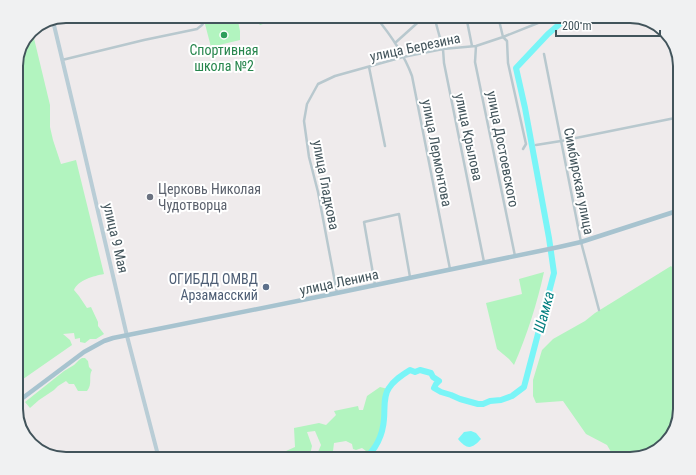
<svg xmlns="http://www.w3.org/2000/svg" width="696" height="475" font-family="'Roboto Condensed',sans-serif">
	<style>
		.green { fill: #b2f4bf }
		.water { fill: #79f5f7 }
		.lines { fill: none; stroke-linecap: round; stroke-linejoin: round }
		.river { stroke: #79f5f7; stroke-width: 6 }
		.street { stroke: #b8c8ce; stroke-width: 2.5 }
		.secondary { stroke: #b9cdd6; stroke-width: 4 }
		.primary { stroke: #a7c3cf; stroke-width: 4.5 }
		.leisure-dot { fill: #2e9e5b; stroke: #fff; stroke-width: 1.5 }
		.worship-dot { fill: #6b7280; stroke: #fff; stroke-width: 1.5 }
		.service-dot { fill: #5c6f8a; stroke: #fff; stroke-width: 1.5 }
		.labels { text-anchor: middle; stroke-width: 4; stroke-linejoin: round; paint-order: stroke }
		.street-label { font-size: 14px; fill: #42545b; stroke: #fff }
		.leisure-label { font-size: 14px; fill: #27864d; stroke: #fff }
		.worship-label { font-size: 14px; fill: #5b616d; stroke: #fff; text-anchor: start }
		.service-label { font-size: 14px; fill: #4e5e75; stroke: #fff; text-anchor: end }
		.water-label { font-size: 15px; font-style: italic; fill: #057f80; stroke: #fff }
		.rim { fill: none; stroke: #42545b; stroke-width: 2 }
	</style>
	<rect width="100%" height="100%" fill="#efebec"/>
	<path class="green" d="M210,16H237L240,31V40L211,47L205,24Z
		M256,16H266L268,21L266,23L260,25L258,23Z
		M31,30H32L50,105V127L53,140L61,164L76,160L104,274C94,276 78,280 74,290L79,296L87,308L91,307L98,322V326L104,334L96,339H90L85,343L80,342V338L75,339L74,333L63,334L70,340L72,345L16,384V63Z
		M671,266L680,276V409L671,437L655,452L630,459H615L607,445L586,434L563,401L536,403L533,396V380L542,350L553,339L585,321L595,313Z
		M544,272C537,304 527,335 514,365L509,359L497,349L486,303L522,294L519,279Z
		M82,358H85L88,361L89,367L92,370C88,377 93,383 87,391H78L74,384H69L66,381L58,386L54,390L39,400L30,408L25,402L64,371L74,365L79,360Z
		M380,387L388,389L385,402L383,427L375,446L369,455L366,451L362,448L356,450L353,449L352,444L346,441L334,443L333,451L329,459H315L321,445L315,431L307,432L312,446L309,459H268L295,447L294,428L319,423L326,425L336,415L334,411L358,406L359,410H363L367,396Z
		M23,420L30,432L27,439L23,434L19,423Z"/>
	<path class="water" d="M471,431L476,433L481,439C472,449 467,450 458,439L464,432Z"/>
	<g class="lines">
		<path class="river" d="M363,459C376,451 383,434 384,419C385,409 383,396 389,388C394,380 402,375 410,370L415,372L420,370L431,373L433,377L439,381L436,384L434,388L441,392L451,395L460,399L478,404H483L490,401L501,400L512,396L524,387L554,273L549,238L525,108L516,68L548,34L569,16"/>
		<path class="street" d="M292,16L295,18L304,16
			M375,16C390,34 404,54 412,76L450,269
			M434,16L443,49L444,63L484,262
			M466,16L472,46
			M498,16L503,37L507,41L508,63L526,144L523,149
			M537,16L538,23L551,16
			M666,34L680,89
			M395,43L425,16
			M476,46L475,62L515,256
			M544,54L581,242L599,310
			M62,60L144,40L197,29L202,25L208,16
			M369,67L385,146
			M536,145L561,141L680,117
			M375,285L364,222L399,214L410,277
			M337,293L318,192L309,157L304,121L307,104L318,84L335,76L403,57L443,49L476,46L503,37L538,23"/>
		<path class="secondary" d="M53,21L80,134L127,336L159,459"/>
		<path class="primary" d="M16,403L84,352L104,341L113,338L337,293L559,247L581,242L680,210"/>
	</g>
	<circle class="leisure-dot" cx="224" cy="35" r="4"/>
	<circle class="worship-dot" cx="150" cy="197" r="4"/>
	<circle class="service-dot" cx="266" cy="287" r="4"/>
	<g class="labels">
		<g class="street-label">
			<text transform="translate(415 47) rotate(-12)" y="5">улица Березина</text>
			<text transform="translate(469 137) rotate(78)" y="5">улица Крылова</text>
			<text transform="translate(503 149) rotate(79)" y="5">улица Достоевского</text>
			<text transform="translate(437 153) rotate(79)" y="5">улица Лермонтова</text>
			<text transform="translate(579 181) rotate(79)" y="5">Симбирская улица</text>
			<text transform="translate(326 185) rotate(79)" y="5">улица Гладкова</text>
			<text transform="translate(116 238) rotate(77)" y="5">улица 9 Мая</text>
			<text transform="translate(339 282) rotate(-12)" y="5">улица Ленина</text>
		</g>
		<g class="leisure-label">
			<text x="224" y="55">Спортивная<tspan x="224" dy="16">школа №2</tspan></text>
		</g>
		<g class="worship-label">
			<text x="158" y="194">Церковь Николая<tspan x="158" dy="16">Чудотворца</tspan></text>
		</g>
		<g class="service-label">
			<text x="258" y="284">ОГИБДД ОМВД<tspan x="258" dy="16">Арзамасский</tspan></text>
		</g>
		<g class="water-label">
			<text transform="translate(544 312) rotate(-75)" y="5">Шамка</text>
		</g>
	</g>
	<path d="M0 0H696V475H0ZM66 23H630A43 43 0 0 1 673 66V409A43 43 0 0 1 630 452H66A43 43 0 0 1 23 409V66A43 43 0 0 1 66 23Z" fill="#f0f1f2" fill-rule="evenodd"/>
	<path class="rim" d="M66 23H630A43 43 0 0 1 673 66V409A43 43 0 0 1 630 452H66A43 43 0 0 1 23 409V66A43 43 0 0 1 66 23Z"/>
	<path d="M556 30v6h104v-6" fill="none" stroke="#42545b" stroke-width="2"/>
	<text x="562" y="30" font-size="12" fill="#42545b" stroke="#ffffff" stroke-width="3" paint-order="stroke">200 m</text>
</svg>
